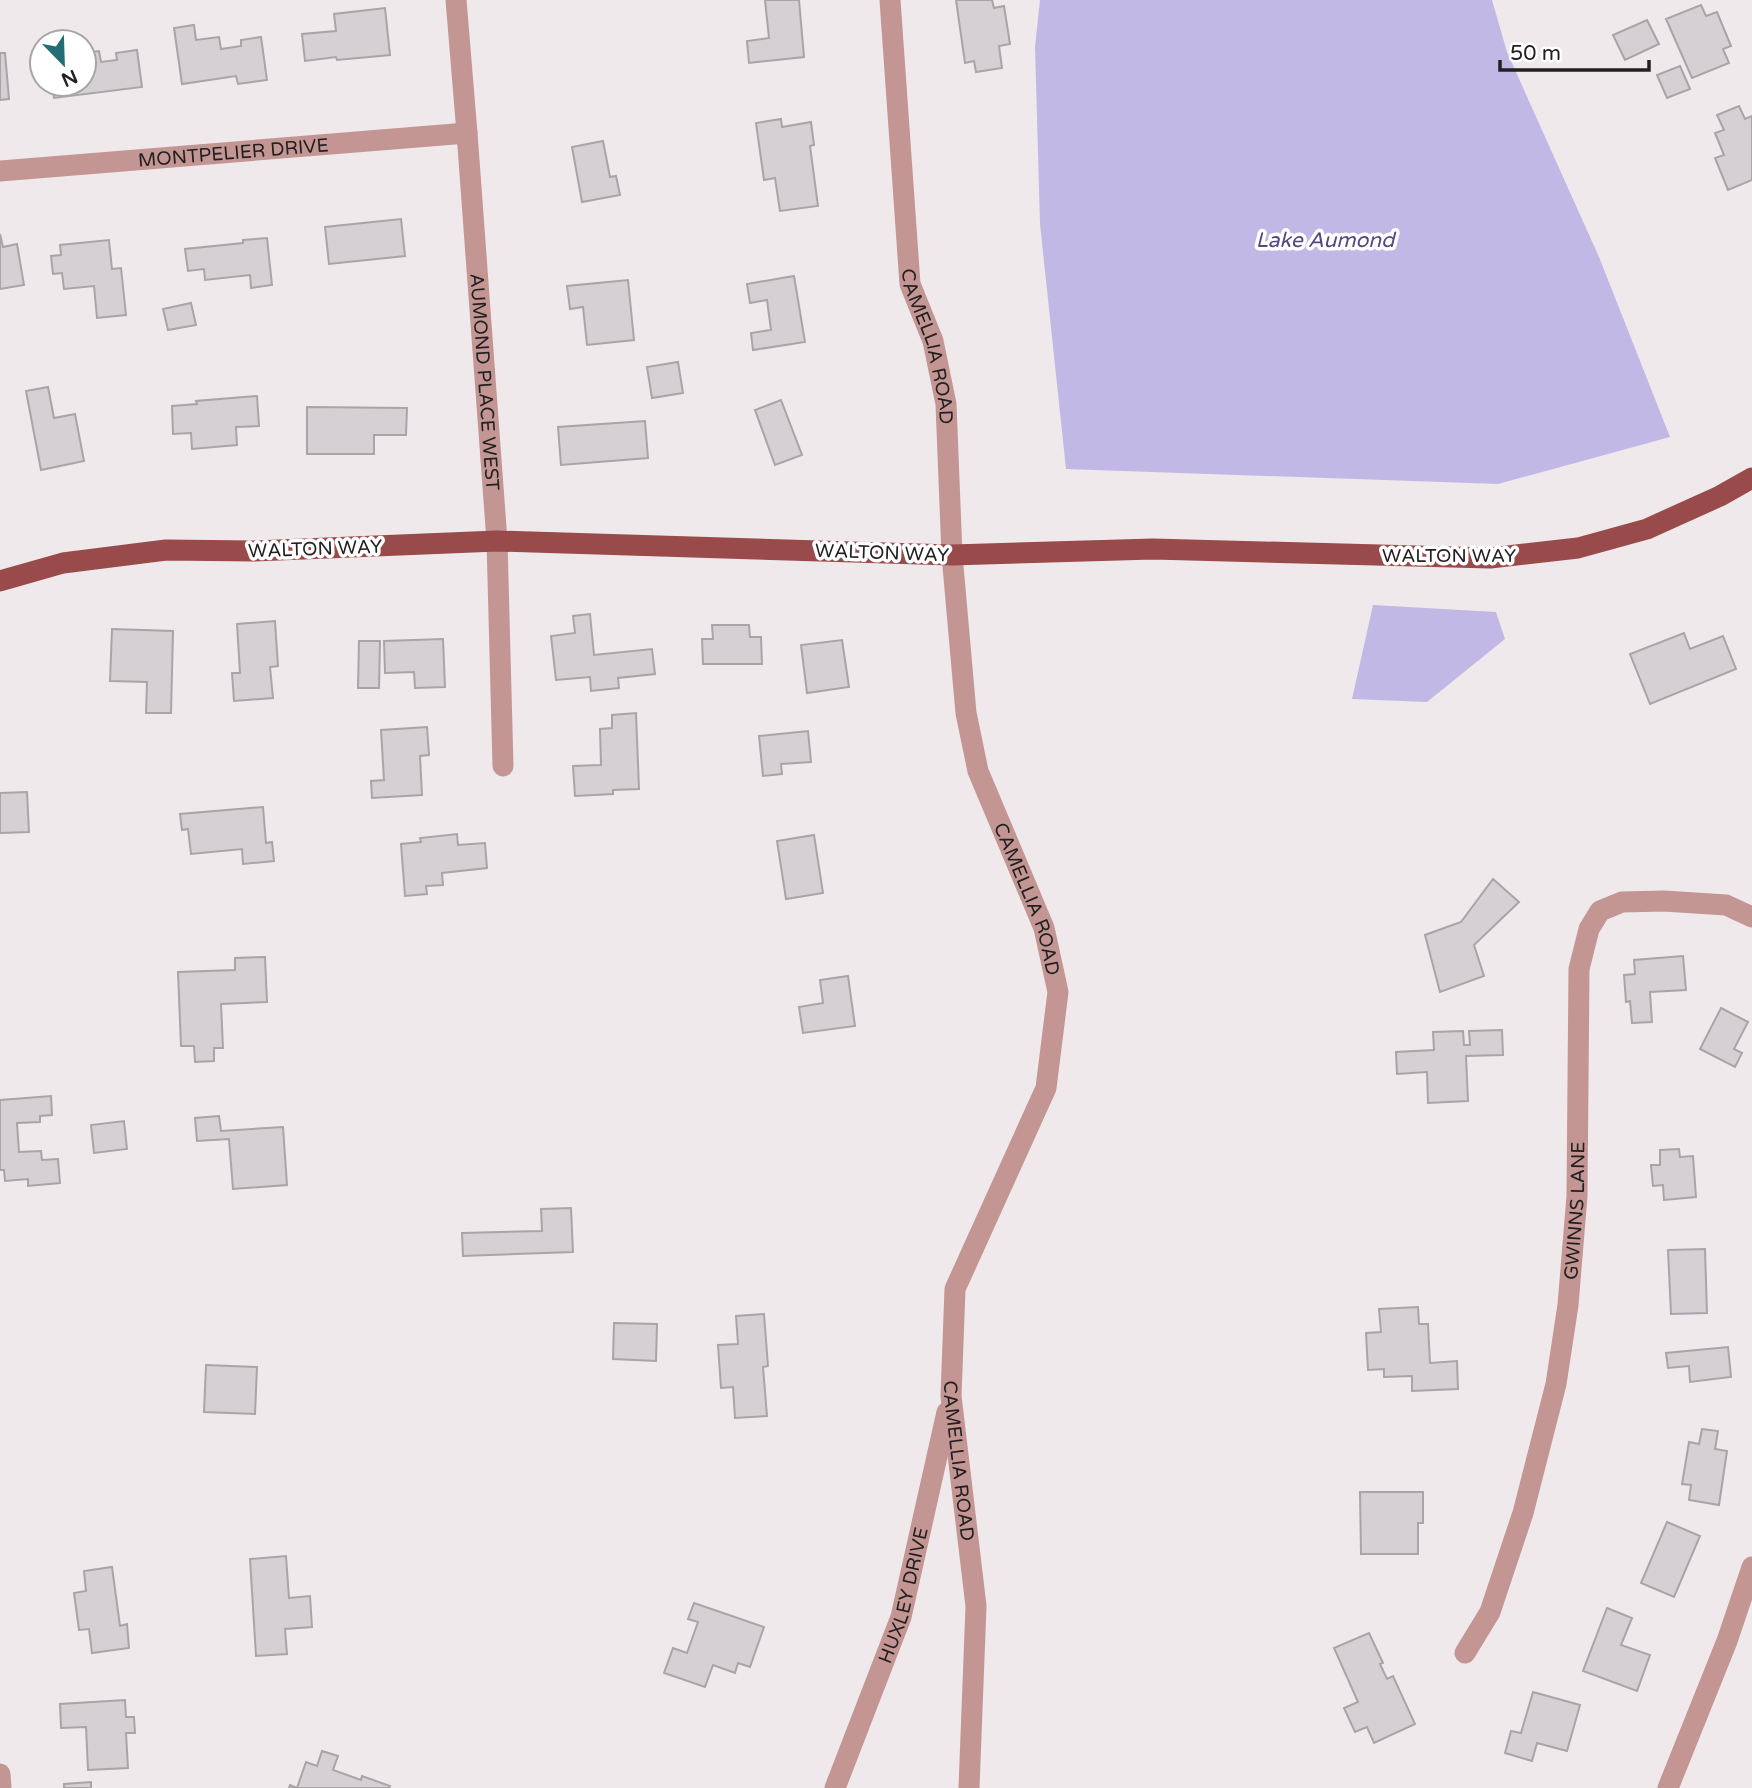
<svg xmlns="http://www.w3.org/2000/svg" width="1752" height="1788" font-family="'Varela Round',sans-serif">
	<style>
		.water { fill: #c1b8e6 }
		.building { fill: #d4d0d4; stroke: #a8a4a8; stroke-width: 2 }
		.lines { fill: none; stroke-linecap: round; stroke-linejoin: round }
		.minor { stroke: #c39593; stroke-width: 21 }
		.major { stroke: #994a4b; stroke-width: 21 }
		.labels { text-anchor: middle; stroke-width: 7; stroke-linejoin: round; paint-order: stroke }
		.street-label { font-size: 19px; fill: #222021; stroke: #fff }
		.water-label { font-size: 21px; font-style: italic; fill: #554781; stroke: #fff }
	</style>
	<rect width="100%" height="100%" fill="#efe9ec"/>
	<path class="water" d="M1040,0H1492L1507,52L1599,257L1670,437L1498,484L1066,469L1040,224L1035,47Z
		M1373,605L1496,612L1505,639L1427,702L1352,699Z"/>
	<path class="building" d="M765,0H799L804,57L749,63L747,41L769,38Z
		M956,0H992L994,8L1004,6L1010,44L999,46L1002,68L976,72L974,61L965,63Z
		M1701,5L1706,16L1717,12L1731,46L1723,49L1729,63L1692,78L1666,19Z
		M385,8L390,55L337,60L336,57L305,61L302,34L336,31L334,14Z
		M1647,20L1659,44L1625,60L1613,35Z
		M194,25L196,40L219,37L221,49L241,46V40L261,37L267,80L238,84L236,76L182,84L174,28Z
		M137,50L142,87L54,98L52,84H84V53L99,51L101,62L117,60L116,53Z
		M0,53H5L9,99L0,100Z
		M1680,66L1690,89L1667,98L1657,75Z
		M1739,106L1745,119L1752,116V180L1728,190L1715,158L1724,155L1715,133L1724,130L1717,115Z
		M781,119L782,127L811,122L814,145L810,146L818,206L780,211L775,178L764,180L756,123Z
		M603,141L610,177L616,176L620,195L582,202L572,147Z
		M401,219L405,256L329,264L325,227Z
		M0,234L3,247L17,244L24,285L0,289Z
		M267,238L272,285L251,288L250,275L205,280L204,269L188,271L185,249L243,243V240Z
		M109,240L112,269L121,268L126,315L97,318L94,286L64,289L62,273L53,274L51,256L61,255L60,245Z
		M794,276L805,342L753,350L751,333L771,330L767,300L750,303L747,284Z
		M628,280L634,340L587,345L583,307L570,309L567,286Z
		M191,303L196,325L168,330L163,309Z
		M678,362L683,393L652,398L647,367Z
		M48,387L54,418L75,414L84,461L41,470L26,391Z
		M257,396L259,426L236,427L237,445L192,449L191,433L173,434L172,406L197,404L196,401Z
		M781,400L802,455L775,465L755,410Z
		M307,407L407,408L406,435H374V454H307Z
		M645,421L648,458L561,465L558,427Z
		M590,614L594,655L652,649L655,674L618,678L619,688L591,691L590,677L556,680L551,636L575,633L573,616Z
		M275,621L278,666L270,667L273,698L234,701L232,673H240L237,624Z
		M712,625H749L750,637H761L762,664H703L702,639H713Z
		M112,629L173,631L171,713H146L147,682L110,681Z
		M1684,633L1690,649L1723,636L1736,669L1650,704L1630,654Z
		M443,639L445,687L415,688L414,672L385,673L384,641Z
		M842,640L849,687L807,693L801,645Z
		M359,641H380L379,688H358Z
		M636,713L639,789L613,790V794L575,796L573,766L601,765L600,729L612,728V715Z
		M427,727L429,755L420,756L422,795L372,798L371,781L384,780L381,730Z
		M808,731L811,762L781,764L782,774L763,776L759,736Z
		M27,792L29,832L0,833V793Z
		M263,807L266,843L272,842L274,861L243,864L242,849L191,854L188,829L182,830L180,814Z
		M457,834L458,845L485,843L487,868L442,873L443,885L426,886L427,894L405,896L401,844L421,842L420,838Z
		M814,835L823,893L786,899L777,841Z
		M1493,879L1519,902L1474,945L1484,976L1440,992L1425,935L1461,922Z
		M1683,956L1686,990L1650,992L1652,1022L1632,1023L1630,1001L1626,1002L1624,975L1635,974L1634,960Z
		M265,957L267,1002L221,1004L223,1048H214V1061L195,1062L194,1046H181L178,972L235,970V958Z
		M848,976L855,1026L803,1033L799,1007L823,1003L820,980Z
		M1721,1008L1748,1022L1734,1049L1742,1053L1735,1067L1700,1049Z
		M1502,1030L1503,1055L1466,1056L1468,1101L1428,1103L1427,1072L1397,1074L1396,1052L1434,1050L1433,1032L1463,1031L1464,1045H1470L1469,1031Z
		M51,1096L52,1115L40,1116V1122L17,1123L19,1152L41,1151L42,1160L58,1159L60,1183L28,1186V1179L5,1181L4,1170H0V1100Z
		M219,1116L221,1131L283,1127L287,1185L233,1189L229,1139L197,1141L195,1118Z
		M124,1121L127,1149L94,1153L91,1125Z
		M1679,1149L1680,1157L1693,1156L1696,1197L1664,1200L1663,1185L1653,1186L1651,1165H1660V1150Z
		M571,1208L573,1252L463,1256L462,1233L542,1231L541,1209Z
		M1705,1249L1707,1313L1671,1314L1668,1250Z
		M1418,1307L1419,1324H1428L1430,1363L1457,1361L1458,1389L1412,1391V1376L1384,1377V1369L1368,1370L1366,1333L1381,1332L1379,1309Z
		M764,1314L768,1366L763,1367L767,1416L735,1418L733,1387L721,1388L718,1345L738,1344L736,1316Z
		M614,1323L657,1324L656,1361L613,1359Z
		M1728,1347L1731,1377L1690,1382L1689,1366L1668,1368L1666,1353Z
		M206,1365L257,1367L255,1414L204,1412Z
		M1702,1429L1718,1431L1715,1449L1727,1451L1719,1505L1689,1500L1691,1485L1682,1484L1689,1442L1699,1444Z
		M1360,1492H1423V1523H1418V1554H1361Z
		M1667,1522L1700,1536L1674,1597L1641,1583Z
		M286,1556L289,1598L310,1596L312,1627L285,1629L287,1654L256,1656L250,1559Z
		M112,1567L120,1626L127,1624L129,1648L92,1653L89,1629L79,1630L74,1593L86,1591L84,1571Z
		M694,1603L764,1627L750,1667L738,1663L735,1673L713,1665L705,1687L664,1673L673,1648L687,1653L698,1622L688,1619Z
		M1607,1608L1632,1618L1621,1645L1650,1655L1637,1691L1583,1671Z
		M1369,1633L1383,1663L1380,1664L1387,1679L1393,1676L1415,1724L1374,1743L1367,1727L1355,1732L1344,1708L1358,1702L1334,1648Z
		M1533,1692L1580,1705L1567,1751L1537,1743L1532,1761L1505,1753L1511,1731L1521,1733Z
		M125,1700L126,1717H134L135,1733H126L128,1768L88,1770L86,1727L61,1728L60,1704Z
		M322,1751L338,1756L333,1770L361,1780L362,1776L390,1786L389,1788H289L290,1785L297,1788L306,1762L317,1766Z
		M91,1782V1788H64V1784Z"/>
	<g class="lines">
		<g class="minor">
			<path id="s1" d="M456,0L467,133L497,541L503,766"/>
			<path id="s2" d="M890,0L910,284L933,341L946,404L952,555L966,713L978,771L1044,928L1058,992L1046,1088L955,1289L951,1396L976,1606L969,1788"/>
			<path id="s3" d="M0,171L467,133"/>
			<path id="s4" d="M1465,1653L1490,1612L1523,1513L1556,1384L1568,1305L1577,1196L1579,969L1589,929L1600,911L1622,902L1664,901L1726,905L1752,917"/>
			<path d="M0,1774L1,1788"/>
			<path id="s5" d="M835,1788L901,1617L947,1412"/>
			<path d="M1668,1788L1727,1641L1752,1567"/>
		</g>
		<path class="major" d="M0,581L63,563L166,550L254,551L497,541L952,555L1153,549L1490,558L1578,548L1647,529L1720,496L1752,478"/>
	</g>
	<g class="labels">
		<g class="street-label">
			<text dy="7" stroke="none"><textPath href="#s3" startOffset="234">MONTPELIER DRIVE</textPath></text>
			<text dy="7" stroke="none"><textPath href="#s2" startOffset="350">CAMELLIA ROAD</textPath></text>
			<text dy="7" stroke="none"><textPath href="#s1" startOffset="383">AUMOND PLACE WEST</textPath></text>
			<text transform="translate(315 548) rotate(-2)" y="7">WALTON WAY</text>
			<text transform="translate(882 552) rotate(2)" y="7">WALTON WAY</text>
			<text x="1449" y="562">WALTON WAY</text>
			<text dy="7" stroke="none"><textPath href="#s2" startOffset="917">CAMELLIA ROAD</textPath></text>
			<text dy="7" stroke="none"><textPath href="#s4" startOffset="460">GWINNS LANE</textPath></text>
			<text dy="7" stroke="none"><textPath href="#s2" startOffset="1505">CAMELLIA ROAD</textPath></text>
			<text dy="7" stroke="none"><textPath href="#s5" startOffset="205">HUXLEY DRIVE</textPath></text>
		</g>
		<g class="water-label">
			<text x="1325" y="247">Lake Aumond</text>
		</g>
	</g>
	<g transform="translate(63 63) rotate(157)"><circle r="33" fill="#ffffff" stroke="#a7a6a6" stroke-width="2"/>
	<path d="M0-5L12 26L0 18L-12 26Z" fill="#226d76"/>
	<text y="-10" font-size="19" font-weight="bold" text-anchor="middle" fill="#222021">N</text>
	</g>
	<path d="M1500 60v10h149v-10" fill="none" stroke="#222021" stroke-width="3.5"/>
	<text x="1510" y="60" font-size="21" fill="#222021" stroke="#ffffff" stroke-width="5" paint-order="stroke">50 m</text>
</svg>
